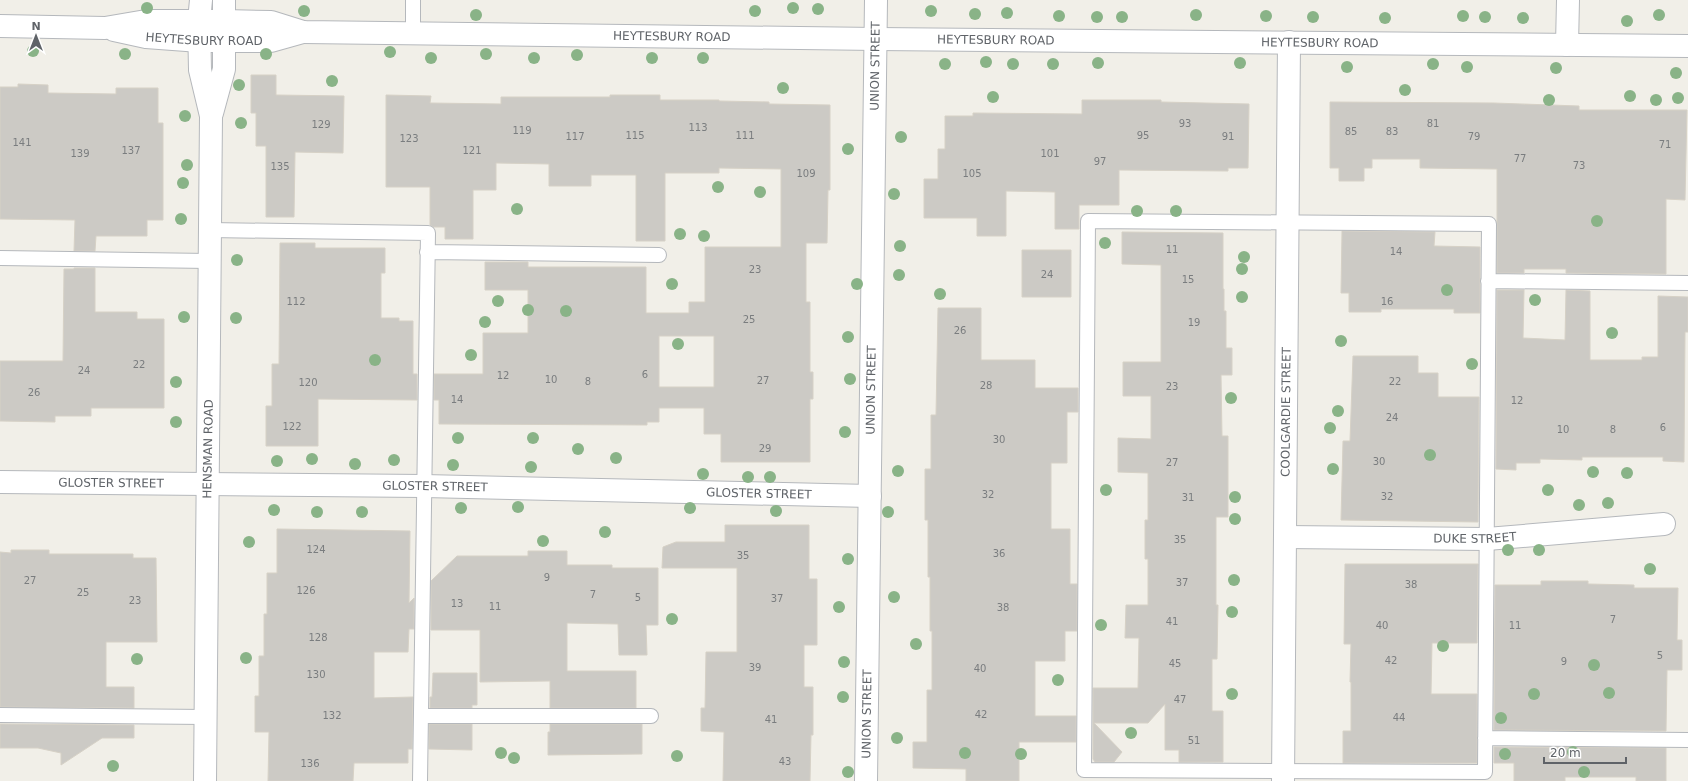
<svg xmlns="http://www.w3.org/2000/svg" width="1688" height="781" font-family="'DejaVu Sans',sans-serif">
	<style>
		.building { fill: #cccac5; stroke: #d6d1c6; fill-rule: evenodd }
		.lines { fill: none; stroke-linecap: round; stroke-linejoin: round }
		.lane-casing { stroke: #b5b8bc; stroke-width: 16 }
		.street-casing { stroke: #b5b8bc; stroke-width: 24 }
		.lane { stroke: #fff; stroke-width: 14 }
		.street { stroke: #fff; stroke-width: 22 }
		.tree { fill: #89b387 }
		.labels { text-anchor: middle; stroke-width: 4; stroke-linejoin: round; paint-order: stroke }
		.number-label { font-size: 10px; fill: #7a7d7f }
		.street-label { font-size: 12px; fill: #5f6368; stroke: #fff }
	</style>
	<rect width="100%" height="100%" fill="#f1efe8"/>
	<path class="building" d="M251,75H276V95L344,96L343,153L295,152L294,217H266V146H256V113H251Z
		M18,84L48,85V93L116,94V88H158V123H163V220H147V236H96L95,251H74L75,220L0,219V87H18Z
		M386,95L431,96L430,103L501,104V97H610V95H660V100H719V101L769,102V104L830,105V190H828L827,243H806V302H810V372H813V399H810V462H721V434H704V408H659V422H647V425L439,424V400H434V374H483V333H528V290H485V262H528V267H646V313H689V302H705V247H781V169L719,168V173H665V241H636V175H591V186H549V164L496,163V190H473V239H445V227H433L430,225V187H386ZM659,336H714V387H659Z
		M1082,100H1161V102L1249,104L1248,168H1228V171L1119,170V205H1079V229H1055V192L1006,191V236H977V218H924V179H938V149H945V116H973V113L1082,114Z
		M1330,102L1494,103L1579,106V110H1687L1685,200L1666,199V274L1566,273V269H1524V273H1497V169L1420,168V159H1372V168H1364V181H1339V168H1330Z
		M1342,231L1435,232L1434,246L1480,247V313H1454V309H1381V312H1349V293H1341Z
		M1122,232L1223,233V289H1224V311H1226V348H1232V375H1221L1222,436H1228V517H1216V605H1218L1217,659H1212V711H1223V762H1179V750H1165V704L1148,723H1094L1122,752L1114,762H1095L1093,759V688H1138L1139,638H1125L1126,605H1148V559H1145V520H1148V473L1118,472V438L1151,439V396H1123V362H1161V265L1122,264Z
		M280,243H315V248H385V273H381V318H399V321H413V374H417V400L318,399V446H266V406H272V364H279Z
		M1022,250H1071V297H1022Z
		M74,268H95V312H137V319H164V408H91V416H55V422L0,421V361H63L64,269H74Z
		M1497,290H1524L1523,338L1565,340L1566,290L1590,291V360H1642V357H1658V296L1688,297V332H1685L1684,462L1663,461V457H1582V460L1540,459V463H1516V470L1496,469Z
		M938,308H981V360H1035V388H1078V412H1067V463H1051V529H1070V584H1077V631H1065V661H1035V716H1076V742H1019V781H966V769L913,768V742H927V690H932V631H930V577H928V520H925V469H931V415H936Z
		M1353,356H1418V373H1438V397H1479L1478,522L1341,520L1343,441H1350Z
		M725,525H809V579H817V645H804V687H813V735H811L810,781H723L724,732L701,731V708H705L706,652H737V568H662L663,547L676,542H725Z
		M277,529L410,531L409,603L414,598V629H409L408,652H374V698L413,697L412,749H408V763H354L353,781H268L269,732H255V696H259V656H264V614H267V573H277Z
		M11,550H49V554H133V558H156L157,642H106V687H134V708L0,707V552L11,553Z
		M528,551H567V565H612V568H658V625H646L647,655H619L618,624L567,623V671H636V708H550V681L480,682V630H431V581L457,556H528Z
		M1345,564H1478L1477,643H1432L1431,694H1477V763H1343V731H1351V682H1350L1351,644H1344Z
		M1541,581H1588V584L1634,585V588H1678L1677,640H1682V670H1667L1666,731L1494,730L1495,585H1541Z
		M433,673H477V705H472V708H430V697H432Z
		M0,724L134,725V738H102L61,765V753L38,748H0Z
		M429,724H472V750L429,749Z
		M550,724H642V754L548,755V732H550Z
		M1494,747L1666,748V781H1636V777H1565V781H1514V763H1494Z"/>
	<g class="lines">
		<defs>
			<path id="lane" d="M413,0V34
				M1088,221L1489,224L1485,772L1084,770Z
				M210,230L428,233L420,781
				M427,252L659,255
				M0,258L209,261
				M1488,281L1688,283
				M0,715L205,717
				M421,716H651
				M1485,738L1688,740"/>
			<g id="street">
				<path d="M201,0L199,21L200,70L211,116L205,781"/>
				<path id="s1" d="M0,26L105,28L146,21H224L271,22L303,32L876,39L1688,46"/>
				<path id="s2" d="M114,30L146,37L200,41H271L303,32"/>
				<path d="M1567,45L1568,0"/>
				<path d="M212,113L224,69V0"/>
				<path id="s3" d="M0,482L424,486L870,496"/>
				<path id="s4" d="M1285,537L1487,539L1664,524"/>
				<path id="s5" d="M866,781L876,0"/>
				<path id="s6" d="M1283,781L1289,42"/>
			</g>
		</defs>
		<use href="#lane" class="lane-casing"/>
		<use href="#street" class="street-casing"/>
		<use href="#lane" class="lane"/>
		<use href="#street" class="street"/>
	</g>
	<g class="tree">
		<circle cx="147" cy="8" r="6"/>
		<circle cx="793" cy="8" r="6"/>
		<circle cx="818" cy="9" r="6"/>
		<circle cx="304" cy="11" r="6"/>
		<circle cx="755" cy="11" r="6"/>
		<circle cx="931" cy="11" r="6"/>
		<circle cx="1007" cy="13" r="6"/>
		<circle cx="975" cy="14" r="6"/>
		<circle cx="476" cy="15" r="6"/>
		<circle cx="1196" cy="15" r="6"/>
		<circle cx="1659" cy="15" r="6"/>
		<circle cx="1059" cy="16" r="6"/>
		<circle cx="1266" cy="16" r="6"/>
		<circle cx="1463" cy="16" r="6"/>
		<circle cx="1097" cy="17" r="6"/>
		<circle cx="1122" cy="17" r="6"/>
		<circle cx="1313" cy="17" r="6"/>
		<circle cx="1485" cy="17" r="6"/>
		<circle cx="1385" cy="18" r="6"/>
		<circle cx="1523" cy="18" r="6"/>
		<circle cx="1627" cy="21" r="6"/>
		<circle cx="33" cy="51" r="6"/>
		<circle cx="390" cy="52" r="6"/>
		<circle cx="125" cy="54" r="6"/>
		<circle cx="266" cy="54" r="6"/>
		<circle cx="486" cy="54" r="6"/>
		<circle cx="577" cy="55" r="6"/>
		<circle cx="431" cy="58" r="6"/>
		<circle cx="534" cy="58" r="6"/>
		<circle cx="652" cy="58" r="6"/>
		<circle cx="703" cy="58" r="6"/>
		<circle cx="986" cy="62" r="6"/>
		<circle cx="1098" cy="63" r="6"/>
		<circle cx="1240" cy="63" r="6"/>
		<circle cx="945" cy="64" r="6"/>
		<circle cx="1013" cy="64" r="6"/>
		<circle cx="1053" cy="64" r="6"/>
		<circle cx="1433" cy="64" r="6"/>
		<circle cx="1347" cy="67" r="6"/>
		<circle cx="1467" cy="67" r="6"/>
		<circle cx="1556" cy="68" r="6"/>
		<circle cx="1676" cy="73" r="6"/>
		<circle cx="332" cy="81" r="6"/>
		<circle cx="239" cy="85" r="6"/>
		<circle cx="783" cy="88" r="6"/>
		<circle cx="1405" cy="90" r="6"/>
		<circle cx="1630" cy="96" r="6"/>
		<circle cx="993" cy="97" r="6"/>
		<circle cx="1678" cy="98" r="6"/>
		<circle cx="1549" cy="100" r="6"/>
		<circle cx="1656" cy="100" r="6"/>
		<circle cx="185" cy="116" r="6"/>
		<circle cx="241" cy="123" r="6"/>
		<circle cx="901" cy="137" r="6"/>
		<circle cx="848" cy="149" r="6"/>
		<circle cx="187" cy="165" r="6"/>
		<circle cx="183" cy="183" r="6"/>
		<circle cx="718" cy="187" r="6"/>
		<circle cx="760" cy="192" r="6"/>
		<circle cx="894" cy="194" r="6"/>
		<circle cx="517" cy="209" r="6"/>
		<circle cx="1137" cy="211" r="6"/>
		<circle cx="1176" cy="211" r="6"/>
		<circle cx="181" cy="219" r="6"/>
		<circle cx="1597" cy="221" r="6"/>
		<circle cx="680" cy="234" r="6"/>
		<circle cx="704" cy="236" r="6"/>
		<circle cx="1105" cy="243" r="6"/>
		<circle cx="900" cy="246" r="6"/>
		<circle cx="1244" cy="257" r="6"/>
		<circle cx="237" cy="260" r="6"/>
		<circle cx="1242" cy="269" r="6"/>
		<circle cx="899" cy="275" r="6"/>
		<circle cx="672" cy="284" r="6"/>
		<circle cx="857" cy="284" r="6"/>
		<circle cx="1447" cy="290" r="6"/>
		<circle cx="940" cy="294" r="6"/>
		<circle cx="1242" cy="297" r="6"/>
		<circle cx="1535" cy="300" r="6"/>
		<circle cx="498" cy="301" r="6"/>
		<circle cx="528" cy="310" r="6"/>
		<circle cx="566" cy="311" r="6"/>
		<circle cx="184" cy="317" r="6"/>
		<circle cx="236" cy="318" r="6"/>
		<circle cx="485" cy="322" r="6"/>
		<circle cx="1612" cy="333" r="6"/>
		<circle cx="848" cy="337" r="6"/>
		<circle cx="1341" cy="341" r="6"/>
		<circle cx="678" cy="344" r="6"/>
		<circle cx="471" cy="355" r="6"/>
		<circle cx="375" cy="360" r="6"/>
		<circle cx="1472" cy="364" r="6"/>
		<circle cx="850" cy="379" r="6"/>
		<circle cx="176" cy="382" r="6"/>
		<circle cx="1231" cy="398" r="6"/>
		<circle cx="1338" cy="411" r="6"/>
		<circle cx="176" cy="422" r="6"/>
		<circle cx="1330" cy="428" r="6"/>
		<circle cx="845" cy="432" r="6"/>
		<circle cx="458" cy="438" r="6"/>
		<circle cx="533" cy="438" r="6"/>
		<circle cx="578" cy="449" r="6"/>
		<circle cx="1430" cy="455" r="6"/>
		<circle cx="616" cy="458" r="6"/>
		<circle cx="312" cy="459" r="6"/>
		<circle cx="394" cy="460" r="6"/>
		<circle cx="277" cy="461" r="6"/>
		<circle cx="355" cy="464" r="6"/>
		<circle cx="453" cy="465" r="6"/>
		<circle cx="531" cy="467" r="6"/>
		<circle cx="1333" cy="469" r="6"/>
		<circle cx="898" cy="471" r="6"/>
		<circle cx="1593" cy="472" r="6"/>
		<circle cx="1627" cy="473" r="6"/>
		<circle cx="703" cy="474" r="6"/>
		<circle cx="748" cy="477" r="6"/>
		<circle cx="770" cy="477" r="6"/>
		<circle cx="1106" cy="490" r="6"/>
		<circle cx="1548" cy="490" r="6"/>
		<circle cx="1235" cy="497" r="6"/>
		<circle cx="1608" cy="503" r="6"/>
		<circle cx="1579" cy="505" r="6"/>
		<circle cx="518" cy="507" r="6"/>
		<circle cx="461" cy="508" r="6"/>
		<circle cx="690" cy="508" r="6"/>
		<circle cx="274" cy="510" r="6"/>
		<circle cx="776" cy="511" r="6"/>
		<circle cx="317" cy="512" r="6"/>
		<circle cx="362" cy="512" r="6"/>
		<circle cx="888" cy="512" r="6"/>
		<circle cx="1235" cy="519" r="6"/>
		<circle cx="605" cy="532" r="6"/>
		<circle cx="543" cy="541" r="6"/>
		<circle cx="249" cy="542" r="6"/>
		<circle cx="1508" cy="550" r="6"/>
		<circle cx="1539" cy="550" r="6"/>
		<circle cx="848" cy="559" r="6"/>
		<circle cx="1650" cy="569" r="6"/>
		<circle cx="1234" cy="580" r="6"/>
		<circle cx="894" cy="597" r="6"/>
		<circle cx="839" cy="607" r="6"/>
		<circle cx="1232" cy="612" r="6"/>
		<circle cx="672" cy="619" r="6"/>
		<circle cx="1101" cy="625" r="6"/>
		<circle cx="916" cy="644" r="6"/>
		<circle cx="1443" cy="646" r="6"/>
		<circle cx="246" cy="658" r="6"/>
		<circle cx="137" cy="659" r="6"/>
		<circle cx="844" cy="662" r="6"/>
		<circle cx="1594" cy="665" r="6"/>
		<circle cx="1058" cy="680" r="6"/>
		<circle cx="1609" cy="693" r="6"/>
		<circle cx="1232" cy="694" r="6"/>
		<circle cx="1534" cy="694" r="6"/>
		<circle cx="843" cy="697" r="6"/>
		<circle cx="1501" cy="718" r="6"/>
		<circle cx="1131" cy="733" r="6"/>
		<circle cx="897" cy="738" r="6"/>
		<circle cx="1573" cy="752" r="6"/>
		<circle cx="501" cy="753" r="6"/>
		<circle cx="965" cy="753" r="6"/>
		<circle cx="1021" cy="754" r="6"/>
		<circle cx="1505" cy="754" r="6"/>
		<circle cx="677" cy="756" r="6"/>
		<circle cx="514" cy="758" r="6"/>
		<circle cx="113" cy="766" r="6"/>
		<circle cx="848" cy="772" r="6"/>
		<circle cx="1584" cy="772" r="6"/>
	</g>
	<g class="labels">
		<g class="number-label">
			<text x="1185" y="127">93</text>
			<text x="1433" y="127">81</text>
			<text x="321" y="128">129</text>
			<text x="698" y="131">113</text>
			<text x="522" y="134">119</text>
			<text x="1351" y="135">85</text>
			<text x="1392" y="135">83</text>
			<text x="635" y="139">115</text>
			<text x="745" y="139">111</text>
			<text x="1143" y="139">95</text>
			<text x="575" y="140">117</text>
			<text x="1228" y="140">91</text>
			<text x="1474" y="140">79</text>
			<text x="409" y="142">123</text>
			<text x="22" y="146">141</text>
			<text x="1665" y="148">71</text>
			<text x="131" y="154">137</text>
			<text x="472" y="154">121</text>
			<text x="80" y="157">139</text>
			<text x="1050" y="157">101</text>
			<text x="1520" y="162">77</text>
			<text x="1100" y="165">97</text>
			<text x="1579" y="169">73</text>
			<text x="280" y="170">135</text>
			<text x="806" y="177">109</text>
			<text x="972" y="177">105</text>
			<text x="1172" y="253">11</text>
			<text x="1396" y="255">14</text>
			<text x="755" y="273">23</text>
			<text x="1047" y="278">24</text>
			<text x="1188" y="283">15</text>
			<text x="296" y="305">112</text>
			<text x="1387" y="305">16</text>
			<text x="749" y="323">25</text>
			<text x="1194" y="326">19</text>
			<text x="960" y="334">26</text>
			<text x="139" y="368">22</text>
			<text x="84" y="374">24</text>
			<text x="645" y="378">6</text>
			<text x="503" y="379">12</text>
			<text x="551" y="383">10</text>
			<text x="763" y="384">27</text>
			<text x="588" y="385">8</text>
			<text x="1395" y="385">22</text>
			<text x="308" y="386">120</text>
			<text x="986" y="389">28</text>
			<text x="1172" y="390">23</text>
			<text x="34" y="396">26</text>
			<text x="457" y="403">14</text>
			<text x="1517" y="404">12</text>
			<text x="1392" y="421">24</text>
			<text x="292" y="430">122</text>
			<text x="1663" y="431">6</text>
			<text x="1563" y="433">10</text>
			<text x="1613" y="433">8</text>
			<text x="999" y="443">30</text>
			<text x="765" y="452">29</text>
			<text x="1379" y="465">30</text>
			<text x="1172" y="466">27</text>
			<text x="988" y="498">32</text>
			<text x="1387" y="500">32</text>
			<text x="1188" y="501">31</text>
			<text x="1180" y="543">35</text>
			<text x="316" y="553">124</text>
			<text x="999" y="557">36</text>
			<text x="743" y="559">35</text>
			<text x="547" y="581">9</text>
			<text x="30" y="584">27</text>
			<text x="1182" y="586">37</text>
			<text x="1411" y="588">38</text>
			<text x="306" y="594">126</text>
			<text x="83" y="596">25</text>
			<text x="593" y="598">7</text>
			<text x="638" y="601">5</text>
			<text x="777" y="602">37</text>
			<text x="135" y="604">23</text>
			<text x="457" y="607">13</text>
			<text x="495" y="610">11</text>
			<text x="1003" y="611">38</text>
			<text x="1613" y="623">7</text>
			<text x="1172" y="625">41</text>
			<text x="1382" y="629">40</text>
			<text x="1515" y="629">11</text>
			<text x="318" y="641">128</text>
			<text x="1660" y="659">5</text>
			<text x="1391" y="664">42</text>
			<text x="1564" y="665">9</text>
			<text x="1175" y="667">45</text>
			<text x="755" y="671">39</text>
			<text x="980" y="672">40</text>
			<text x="316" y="678">130</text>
			<text x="1180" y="703">47</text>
			<text x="981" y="718">42</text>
			<text x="332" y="719">132</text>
			<text x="1399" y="721">44</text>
			<text x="771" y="723">41</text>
			<text x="1194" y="744">51</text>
			<text x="785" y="765">43</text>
			<text x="310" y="767">136</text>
		</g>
		<g class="street-label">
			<text dy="4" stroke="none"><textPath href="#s1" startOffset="674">HEYTESBURY ROAD</textPath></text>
			<text dy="4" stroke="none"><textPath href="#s2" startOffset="91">HEYTESBURY ROAD</textPath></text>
			<text dy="4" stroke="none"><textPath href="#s1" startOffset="998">HEYTESBURY ROAD</textPath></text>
			<text dy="4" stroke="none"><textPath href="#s1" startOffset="1322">HEYTESBURY ROAD</textPath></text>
			<text dy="4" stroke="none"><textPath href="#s5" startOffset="715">UNION STREET</textPath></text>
			<text dy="4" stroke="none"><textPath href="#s5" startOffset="391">UNION STREET</textPath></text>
			<text dy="4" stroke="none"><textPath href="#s6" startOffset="369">COOLGARDIE STREET</textPath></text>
			<text transform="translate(208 449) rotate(-89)" y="4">HENSMAN ROAD</text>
			<text dy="4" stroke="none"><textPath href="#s3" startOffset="111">GLOSTER STREET</textPath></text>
			<text dy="4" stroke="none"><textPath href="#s3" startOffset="435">GLOSTER STREET</textPath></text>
			<text dy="4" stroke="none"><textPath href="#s3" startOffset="759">GLOSTER STREET</textPath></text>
			<text dy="4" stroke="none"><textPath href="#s4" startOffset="190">DUKE STREET</textPath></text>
			<text dy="4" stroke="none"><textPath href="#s5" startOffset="67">UNION STREET</textPath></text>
		</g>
	</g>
	<g transform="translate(36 36)" stroke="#ffffff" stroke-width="3" paint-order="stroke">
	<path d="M0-3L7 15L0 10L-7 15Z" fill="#5f6368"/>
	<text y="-6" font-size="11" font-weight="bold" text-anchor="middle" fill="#5f6368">N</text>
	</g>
	<path d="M1544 757v6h82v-6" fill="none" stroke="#5f6368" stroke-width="2"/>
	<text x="1550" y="757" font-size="12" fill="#5f6368" stroke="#ffffff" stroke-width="3" paint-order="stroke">20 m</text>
</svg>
